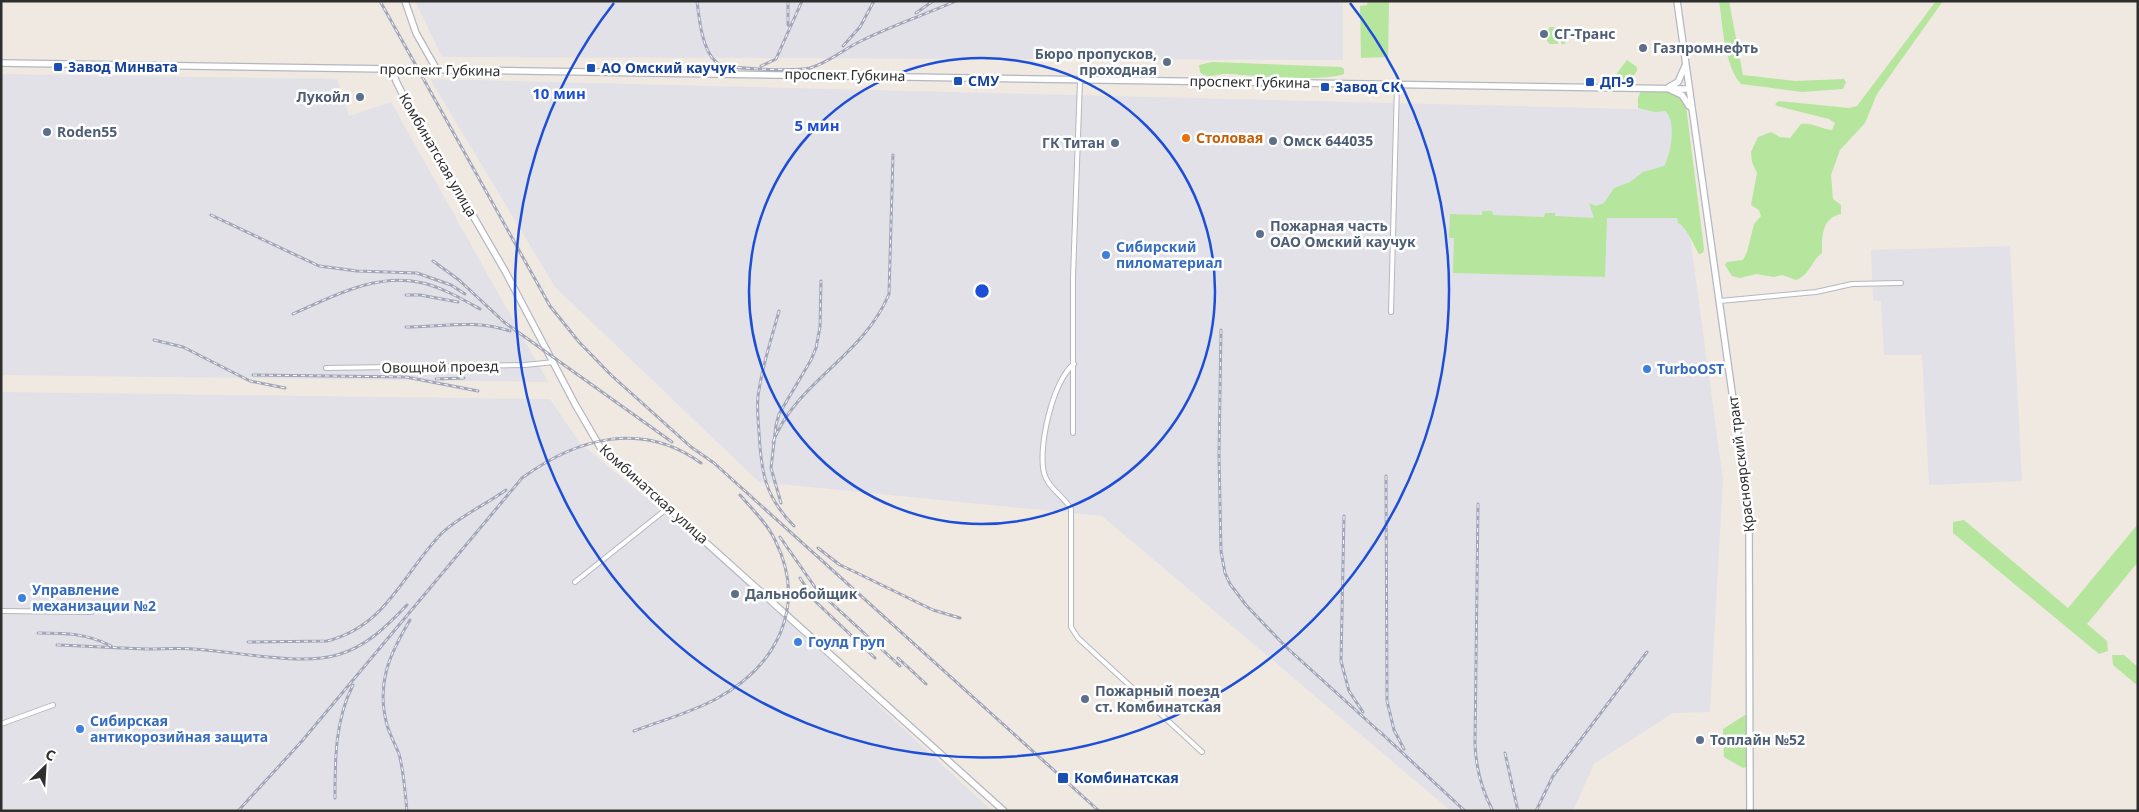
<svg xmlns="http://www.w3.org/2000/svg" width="2139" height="812" font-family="'Noto Sans',sans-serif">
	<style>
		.industrial { fill: #e3e1e8 }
		.green { fill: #b6e59e }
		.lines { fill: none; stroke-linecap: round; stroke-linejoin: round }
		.street-casing { stroke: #b4b7c1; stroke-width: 6 }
		.secondary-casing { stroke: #b4b7c1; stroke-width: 8 }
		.street { stroke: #fff; stroke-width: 4 }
		.secondary { stroke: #fff; stroke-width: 5.5 }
		.rail-casing { stroke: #a3a6b8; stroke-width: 3 }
		.rail { stroke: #fff; stroke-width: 1; stroke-dasharray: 4; stroke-linecap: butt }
		.ring { fill: none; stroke: #1d4ed8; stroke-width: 2.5 }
		.service-dot { fill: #5c6f8a; stroke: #fff; stroke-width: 2 }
		.transit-dot { fill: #1a4fb4; stroke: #fff; stroke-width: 2 }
		.food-dot { fill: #e8710a; stroke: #fff; stroke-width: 2 }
		.shop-dot { fill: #3f7fe0; stroke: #fff; stroke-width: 2 }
		.labels { text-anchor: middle; stroke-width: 5; stroke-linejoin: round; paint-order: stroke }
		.service-label { font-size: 14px; font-weight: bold; fill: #4e5e75; stroke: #fff; text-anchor: start }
		.transit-label { font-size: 14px; font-weight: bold; fill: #164399; stroke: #fff; text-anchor: start }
		.street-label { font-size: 14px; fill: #2e2e2e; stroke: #fff }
		.food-label { font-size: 14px; font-weight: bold; fill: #c56008; stroke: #fff; text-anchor: start }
		.shop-label { font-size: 14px; font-weight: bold; fill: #366cbe; stroke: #fff; text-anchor: start }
		.centre { fill: #1d4ed8; stroke: #fff; stroke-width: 2.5 }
		.ring-label { font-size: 15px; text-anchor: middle; font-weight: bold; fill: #1d4ed8; stroke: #fff; stroke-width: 5; stroke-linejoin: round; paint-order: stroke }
	</style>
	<rect width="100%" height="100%" fill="#efe9e1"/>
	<path class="industrial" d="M415,1H1343V60L442,57Z
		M1,74L337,79L349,116L391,102L548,382L1,375Z
		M430,79L1673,110L1723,480L1710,712L1673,713L1594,764L1573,811H1451L1102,516L759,482L555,287Z
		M2010,246L2022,481L1929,485L1922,355H1884L1881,301H1873L1871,250Z
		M1,392L550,399L579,442L735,572L992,811H1Z"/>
	<path class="green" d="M1368,1H1389L1388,57L1361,58L1360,6L1367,5Z
		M1719,1H1729L1743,75L1795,81L1844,79L1846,82L1843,89L1802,92L1741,84C1724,65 1723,26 1719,1Z
		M1936,1H1943L1877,94L1865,123L1840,150L1831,175L1833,199L1841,205V214C1821,218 1822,238 1822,253C1812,260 1809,276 1796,280L1782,275L1774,277L1756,274L1740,278L1732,276L1725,265L1727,262L1743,260L1747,252L1754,224L1761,216L1759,210L1751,205L1757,173L1752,162L1751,152L1758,137L1771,132L1780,137L1790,138L1801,124C1811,122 1822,129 1832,130L1835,123L1829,119L1777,106L1775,104L1779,101L1849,108L1857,106Z
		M1550,27L1566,28L1572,37L1566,40L1565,44H1561V40H1558V44H1550L1547,41V30Z
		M1627,60L1637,67V71L1629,82L1620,84L1617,82L1615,76Z
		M1212,62L1341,67L1344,69V74C1321,82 1256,76 1230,74C1223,73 1217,76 1210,76C1206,76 1203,75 1200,72L1199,65Z
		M1641,91C1660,91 1676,88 1686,106L1704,249L1703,253L1699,254C1694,245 1685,225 1678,223L1677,218H1607L1605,277L1453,273L1454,238H1449L1450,214L1482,215V211H1492L1493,215L1544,217L1545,213H1555V216L1594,218L1589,203L1596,206L1604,203L1614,188L1630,182L1643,172L1664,166C1671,154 1677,121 1665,111L1655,112L1638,108V98Z
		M1964,520L2068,608L2138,524V562L2087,624L2107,641L2108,651L2099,654L1953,533V522Z
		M2112,655H2124L2138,667V686L2113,665Z
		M1745,715H1747V767L1743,768L1724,757L1723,729Z"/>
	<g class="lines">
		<defs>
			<path id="street" d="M1720,301L1816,292L1852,284L1901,283
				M1391,312L1397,84
				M1074,364C1053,379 1036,452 1045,476C1050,490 1064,496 1071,509V627L1078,638L1202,752
				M326,368L525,365L554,362
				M1073,433V277L1080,80
				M575,582L669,507
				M1,611L92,612
				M1,724L53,705"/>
			<path id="secondary" d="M405,1L416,33L437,70
				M1677,1L1748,506L1749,532L1750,811
				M1,63L1689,89
				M392,69L396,81L403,95L505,271L575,404L600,447L1004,811
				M1669,87L1678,82L1685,66
				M1671,90L1682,95L1689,106"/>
		</defs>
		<use href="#street" class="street-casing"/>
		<use href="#secondary" class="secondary-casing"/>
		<use href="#street" class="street"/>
		<use href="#secondary" class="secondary"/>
		<defs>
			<path id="rail" d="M380,1L550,306L579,342L611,375L691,447L714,463L1099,811
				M697,1C699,18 702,50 716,62C725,70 797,71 810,68C828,63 844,49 861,41C891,26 924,15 956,1
				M788,1V25
				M916,13L933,1
				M843,46L860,27L874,1
				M761,66L776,59L802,1
				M211,215L319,266L357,271L417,273L451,285L465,294
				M433,261L459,280L504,322L672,442
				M406,295H420L458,302
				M779,311C772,337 763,363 759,390C756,403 758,418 759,432C761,472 765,497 794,526
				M293,314C333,296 378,272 423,283C443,288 462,299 480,309
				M406,327C441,327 475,319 510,331
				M1221,330L1219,455L1221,551L1225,573L1230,584L1246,605L1286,647L1383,735
				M154,340L183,347L250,381L285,388
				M253,375L406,377L478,391
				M436,379L464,378
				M773,442C796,382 863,357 889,294L893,155
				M1386,476L1387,701L1394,730L1404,749
				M781,503L771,468L776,425L779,414L811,360L816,348L820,327L821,281
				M1478,504L1475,744C1476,769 1481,789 1493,811
				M1344,516L1341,661L1349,691L1363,712
				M780,537L817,590L900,666
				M818,548L840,565L853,571L933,610L960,618
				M800,578L816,602L875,658
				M38,633C65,633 86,633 111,646
				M248,642L327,641C387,626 403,573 442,533C460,516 485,505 506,490
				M57,645C87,646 117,648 148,649C163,649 178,648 193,649C234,651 299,666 337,655C366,647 386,627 407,605
				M898,658L926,684
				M634,731C660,721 690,713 716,699C777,666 808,606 775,540C767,523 752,509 740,495
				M1379,731L1465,811
				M1505,753L1518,811
				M335,798C335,760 335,720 353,685
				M238,811L302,741L522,478C577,438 642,420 701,463
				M407,811C405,792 404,772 399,754C395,744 390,735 387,725C376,684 389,655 410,620
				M1536,811L1553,776L1647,652"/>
		</defs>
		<use href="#rail" class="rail-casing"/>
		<use href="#rail" class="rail"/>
	</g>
	<g class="ring">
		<circle cx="982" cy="291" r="233"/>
		<path d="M1350 3A467 467 0 1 1 614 3"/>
	</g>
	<g class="service-dot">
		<circle cx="1544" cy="34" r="5"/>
		<circle cx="1643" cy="48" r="5"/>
		<circle cx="1167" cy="62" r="5"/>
		<circle cx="360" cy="97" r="5"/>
		<circle cx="47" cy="132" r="5"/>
		<circle cx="1273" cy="141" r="5"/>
		<circle cx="1115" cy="143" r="5"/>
		<circle cx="1260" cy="234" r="5"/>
		<circle cx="735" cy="594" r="5"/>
		<circle cx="1085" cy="699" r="5"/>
		<circle cx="1700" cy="740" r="5"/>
	</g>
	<g class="transit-dot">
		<rect x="53" y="62" width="10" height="10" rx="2.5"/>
		<rect x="586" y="63" width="10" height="10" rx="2.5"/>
		<rect x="953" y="76" width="10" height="10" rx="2.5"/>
		<rect x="1585" y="77" width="10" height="10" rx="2.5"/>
		<rect x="1320" y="82" width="10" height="10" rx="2.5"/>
		<rect x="1057" y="772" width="12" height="12" rx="2.5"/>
	</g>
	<circle class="food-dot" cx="1186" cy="138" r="5"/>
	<g class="shop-dot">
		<circle cx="1106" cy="255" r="5"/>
		<circle cx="1647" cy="369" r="5"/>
		<circle cx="22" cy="598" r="5"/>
		<circle cx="798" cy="642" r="5"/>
		<circle cx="80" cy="729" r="5"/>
	</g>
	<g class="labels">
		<g class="service-label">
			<text x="1554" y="39">СГ-Транс</text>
			<text x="1653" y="53">Газпромнефть</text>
			<text x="1157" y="59" text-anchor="end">Бюро пропусков,<tspan x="1157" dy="16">проходная</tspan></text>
			<text x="350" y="102" text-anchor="end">Лукойл</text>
			<text x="57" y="137">Roden55</text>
			<text x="1283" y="146">Омск 644035</text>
			<text x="1105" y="148" text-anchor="end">ГК Титан</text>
			<text x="1270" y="231">Пожарная часть<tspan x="1270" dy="16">ОАО Омский каучук</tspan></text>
			<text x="745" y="599">Дальнобойщик</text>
			<text x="1095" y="696">Пожарный поезд<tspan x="1095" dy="16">ст. Комбинатская</tspan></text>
			<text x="1710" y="745">Топлайн №52</text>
		</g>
		<g class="transit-label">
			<text x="68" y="72">Завод Минвата</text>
			<text x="601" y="73">АО Омский каучук</text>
			<text x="968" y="86">СМУ</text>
			<text x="1600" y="87">ДП-9</text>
			<text x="1335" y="92">Завод СК</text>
			<text x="1074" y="783">Комбинатская</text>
		</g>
		<g class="street-label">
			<text transform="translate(440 70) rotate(1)" y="5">проспект Губкина</text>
			<text transform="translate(845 75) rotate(1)" y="5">проспект Губкина</text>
			<text transform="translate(1250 82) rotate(1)" y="5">проспект Губкина</text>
			<text transform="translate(438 155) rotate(60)" y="5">Комбинатская улица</text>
			<text transform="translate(440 367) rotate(-1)" y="5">Овощной проезд</text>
			<text transform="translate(1741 464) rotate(-97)" y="5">Красноярский тракт</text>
			<text transform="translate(654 494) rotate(42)" y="5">Комбинатская улица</text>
		</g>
		<g class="food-label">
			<text x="1196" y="143">Столовая</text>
		</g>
		<g class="shop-label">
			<text x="1116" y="252">Сибирский<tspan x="1116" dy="16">пиломатериал</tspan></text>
			<text x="1657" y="374">TurboOST</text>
			<text x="32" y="595">Управление<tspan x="32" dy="16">механизации №2</tspan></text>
			<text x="808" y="647">Гоулд Груп</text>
			<text x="90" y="726">Сибирская<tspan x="90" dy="16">антикорозийная защита</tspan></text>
		</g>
	</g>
	<circle cx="982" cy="291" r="8" class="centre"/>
	<g class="ring-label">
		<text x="559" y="99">10 мин</text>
		<text x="817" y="131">5 мин</text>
	</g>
	<rect width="2139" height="812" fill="none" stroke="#2e2e2e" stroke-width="5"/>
	<g transform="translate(45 767) rotate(25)" stroke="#ffffff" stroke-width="4" paint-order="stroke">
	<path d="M0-4L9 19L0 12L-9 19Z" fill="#2e2e2e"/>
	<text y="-8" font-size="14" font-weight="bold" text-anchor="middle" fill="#2e2e2e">С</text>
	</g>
</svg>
